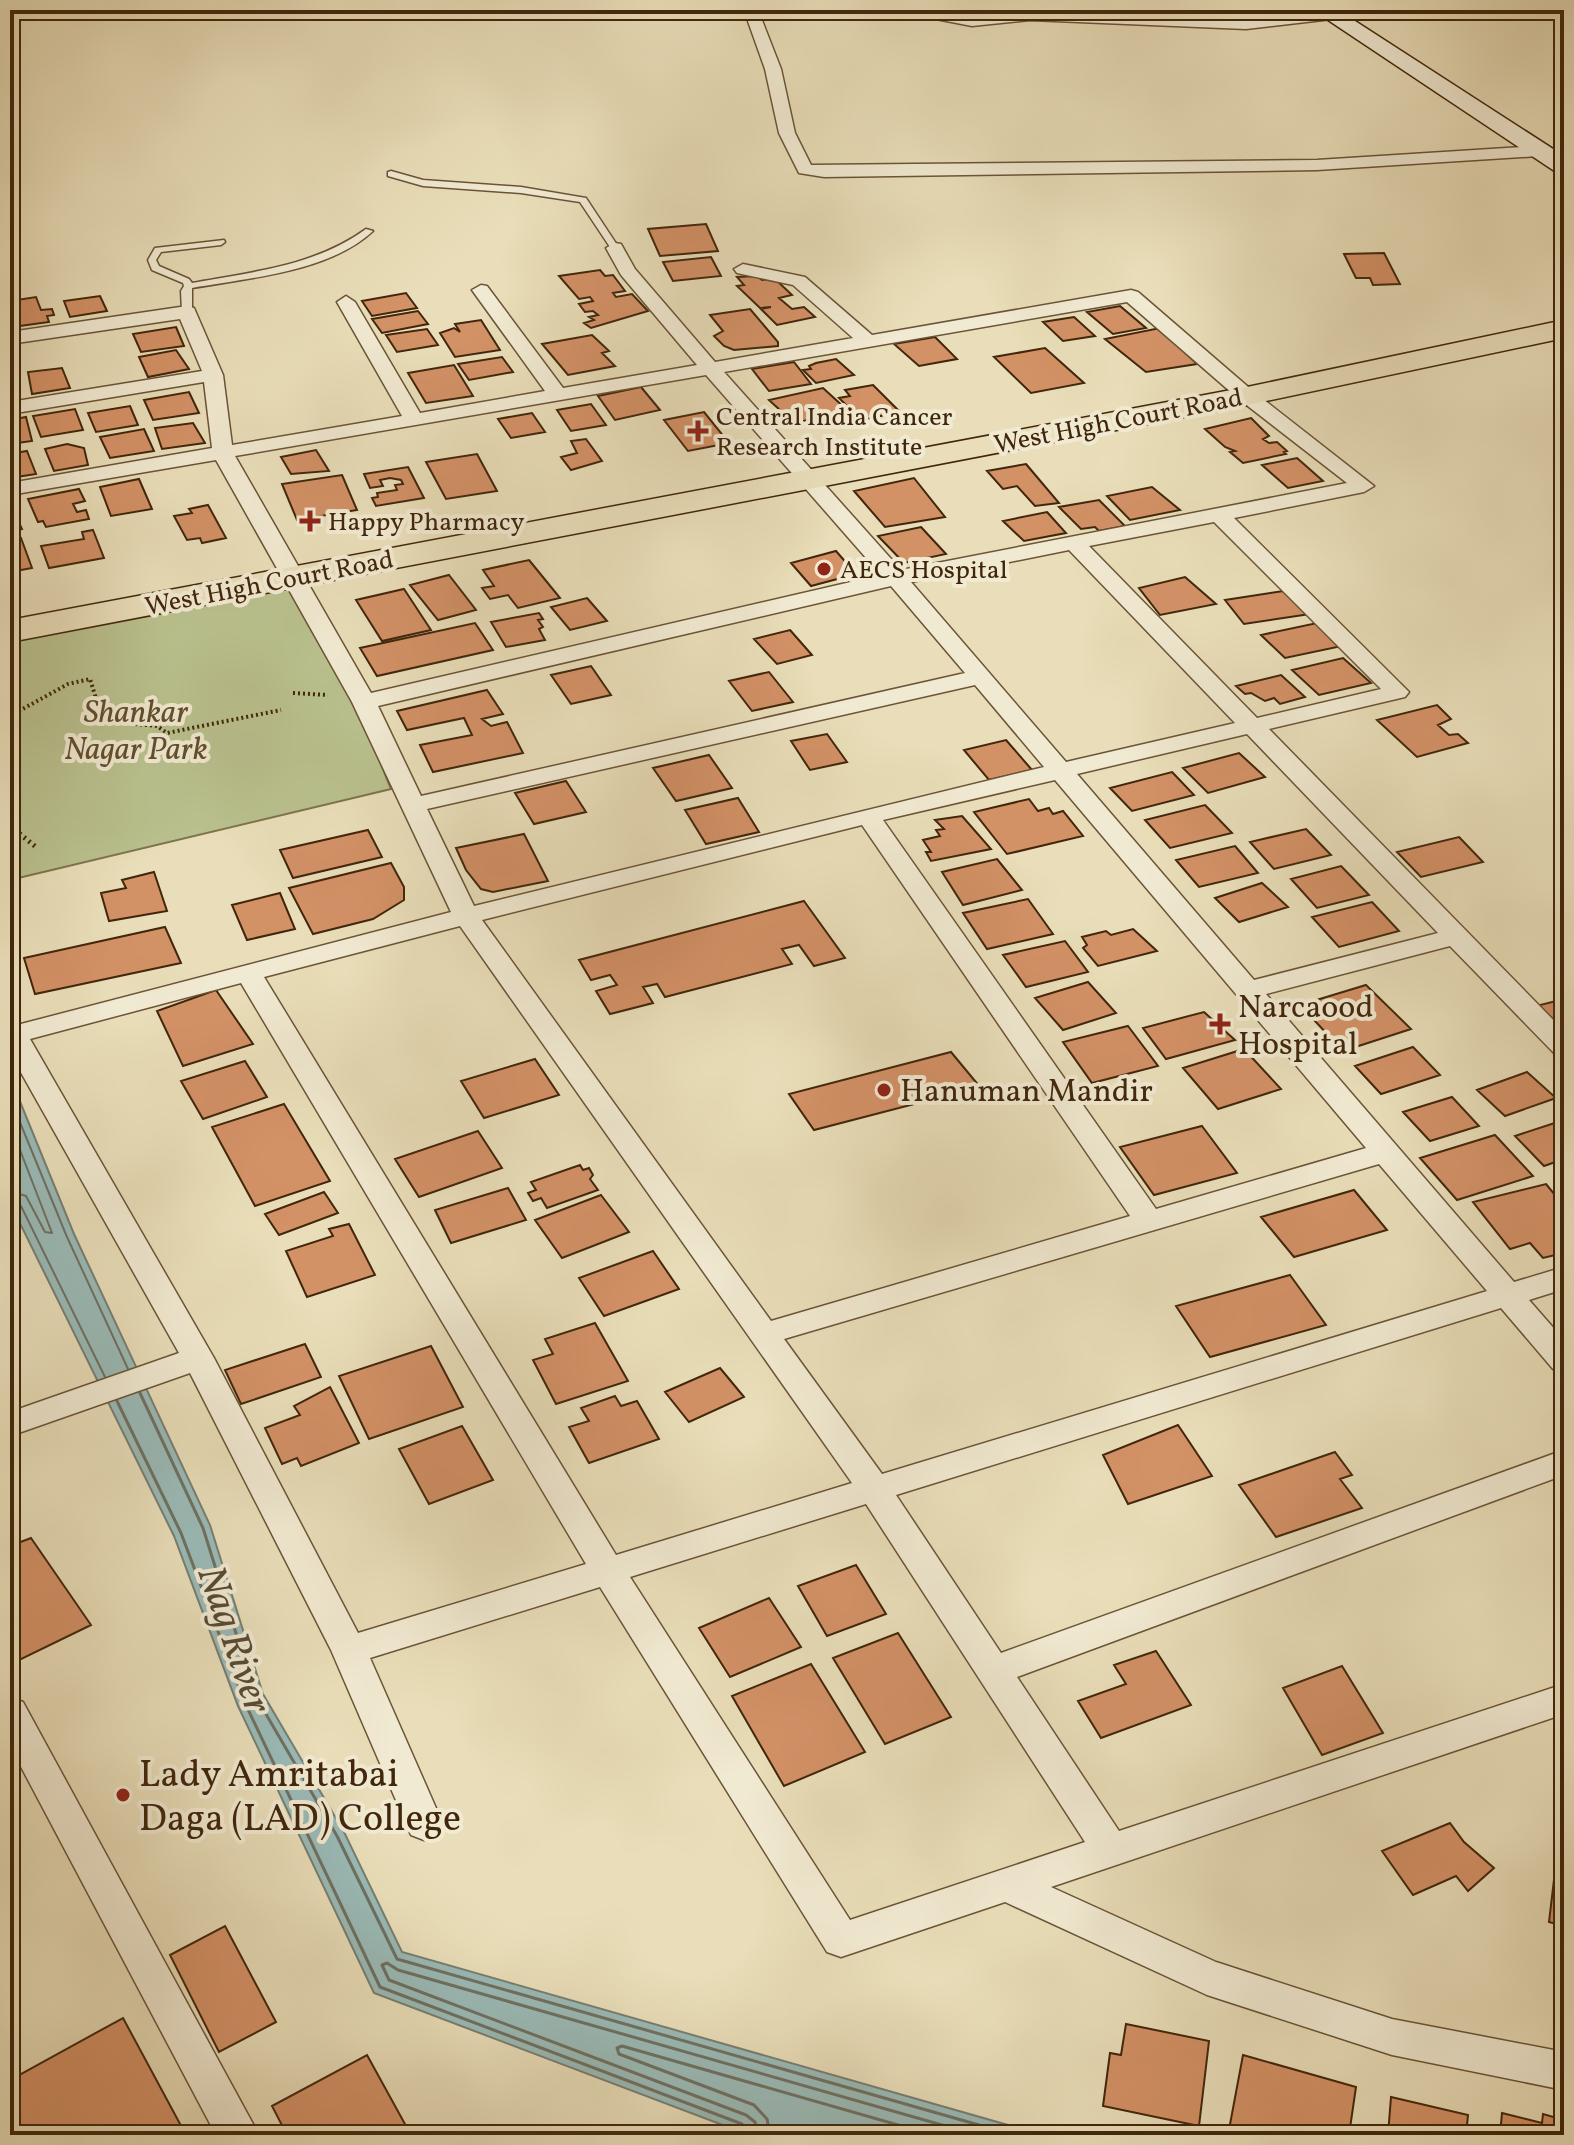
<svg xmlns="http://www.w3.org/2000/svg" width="1574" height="2145" font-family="Vollkorn,serif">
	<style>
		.green { fill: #b9c18e; stroke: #7d744d; stroke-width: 2 }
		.water { fill: #9abbb8; stroke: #767f73; stroke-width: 2 }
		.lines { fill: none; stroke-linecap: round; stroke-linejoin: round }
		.shore-far1 { stroke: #6e7062; stroke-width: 2 }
		.shore { stroke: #6e7062; stroke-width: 3 }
		.building { fill: #d39166; stroke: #41260c; stroke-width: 2 }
		.service-casing { stroke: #6b5437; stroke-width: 3 }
		.minor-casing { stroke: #6b5437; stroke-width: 3 }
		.secondary-casing { stroke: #41260c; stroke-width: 3 }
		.primary-casing { stroke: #41260c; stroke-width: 3 }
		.path-far1 { stroke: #41260c; stroke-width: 4; stroke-dasharray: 2 3; stroke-linecap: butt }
		.path { stroke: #41260c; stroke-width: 5; stroke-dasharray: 2 4; stroke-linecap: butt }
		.service { fill: #f1ead2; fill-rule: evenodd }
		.minor { fill: #f1ead2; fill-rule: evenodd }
		.secondary { fill: #f1ead2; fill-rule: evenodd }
		.primary { fill: #e9deb9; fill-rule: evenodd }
		.poi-dot { fill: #8f2418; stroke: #f1ead2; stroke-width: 3 }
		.labels { text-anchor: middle; stroke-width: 8; stroke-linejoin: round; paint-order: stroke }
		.far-poi-label { font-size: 26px; fill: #41260c; stroke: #f1ead2; text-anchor: start }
		.far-street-label { font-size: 26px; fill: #41260c; stroke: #f1ead2 }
		.park-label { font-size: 32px; font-style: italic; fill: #5f4d2c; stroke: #f1ead2 }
		.poi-label { font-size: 32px; fill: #41260c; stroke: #f1ead2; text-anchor: start }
		.near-poi-label { font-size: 38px; fill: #41260c; stroke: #f1ead2; text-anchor: start }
		.near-water-label { font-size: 40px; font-style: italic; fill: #574b37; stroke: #f1ead2 }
	</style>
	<rect width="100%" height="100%" fill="#e9deb9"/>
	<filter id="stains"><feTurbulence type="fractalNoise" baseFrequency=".0025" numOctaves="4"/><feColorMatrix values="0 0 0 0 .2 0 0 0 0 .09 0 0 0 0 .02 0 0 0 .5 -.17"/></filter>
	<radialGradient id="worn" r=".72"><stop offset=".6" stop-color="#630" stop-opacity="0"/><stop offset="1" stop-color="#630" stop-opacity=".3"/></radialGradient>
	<path class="green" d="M290,582L358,708L391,789L10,880V634Z"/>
	<path class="water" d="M10,1077L74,1234L210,1525L263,1694L344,1832L402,1952L1043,2135H749L374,1993L238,1706L174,1536L10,1203Z"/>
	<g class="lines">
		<path class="shore-far1" d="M10,1098L67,1237L128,1369
			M10,1124L52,1233L45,1232L26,1196L10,1191
			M10,1201L21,1206L105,1377"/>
		<path class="shore" d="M140,1393L203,1528L256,1697L337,1836L397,1959L1014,2135
			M117,1401L181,1533L245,1703L380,1987L742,2124L748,2135
			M758,2135L755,2122L746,2115L389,1980L382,1965L387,1963L398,1970L977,2135
			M770,2135L767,2119L754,2105L619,2054L617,2048L622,2046L933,2135"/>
	</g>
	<path class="building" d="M706,224L718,251L660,256L648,229Z
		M1384,253L1400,284L1373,285L1370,278H1356L1344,254Z
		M711,257L721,276L673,281L663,262Z
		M600,270L605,276L613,275L625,291L613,293L616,297L632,294L648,311L591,328L584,323L594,320L589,317L598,315L593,311L585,312L579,304L593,301L590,297L579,299L559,276Z
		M757,276L762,280L774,278L792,295L779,298L792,309L804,307L815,317L777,325L761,309L771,307L760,308L737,286L744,285L737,277Z
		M406,293L417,308L372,316L362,301Z
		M100,296L107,311L70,317L64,301Z
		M36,297L41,310L52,309L54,315L47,316L49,322L12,327L10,301Z
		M1120,306L1146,328L1113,334L1087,312Z
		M750,309L778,342V346L734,350L724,346L714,336L723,331L710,315Z
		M418,311L428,324L382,333L372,319Z
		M1074,317L1095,336L1063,341L1043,322Z
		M481,320L500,350L455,357L440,333L454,328L460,332L455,324Z
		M176,327L184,346L141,352L133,334Z
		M1160,328L1197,364L1146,372L1105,339Z
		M427,329L438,345L397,352L386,335Z
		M592,335L609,351L602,353L615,366L568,375L542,344Z
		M935,337L957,359L919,366L894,344Z
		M1045,348L1084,383L1031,393L994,357Z
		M176,350L189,369L148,377L139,357Z
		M502,357L513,372L469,380L458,364Z
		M836,359L854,375L816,383L803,370L811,369L809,366L816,363Z
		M794,362L811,384L769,391L752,369Z
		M454,365L473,396L426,403L408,373Z
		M62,368L70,388L32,394L28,372Z
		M873,385L900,412L867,419L859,411L853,412L839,398L850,396L845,390Z
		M641,387L660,410L615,420L598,396Z
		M823,388L858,420L826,427L817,418L794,423L769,400Z
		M189,392L199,413L153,420L144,400Z
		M591,404L606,425L571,431L557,410Z
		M130,406L138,425L96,432L88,413Z
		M75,409L83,430L41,437L33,416Z
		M704,412L729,443L688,451L664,420Z
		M532,413L545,432L511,438L498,419Z
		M26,417L32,441L10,444V420Z
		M1251,418L1269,436L1263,439L1269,443L1277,442L1287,451L1284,452L1286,454L1243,463L1230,452L1235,451L1225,447L1205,429Z
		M193,423L205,443L162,449L155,428Z
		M144,429L154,451L110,458L100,437Z
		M586,439L602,461L571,470L561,457L577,453L571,441Z
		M67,444L84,448L88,465L54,471L45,449Z
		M316,450L329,471L291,474L281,457Z
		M27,451L36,474L10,478V454Z
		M477,454L497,491L446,499L426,462Z
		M1297,458L1323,481L1288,488L1262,465Z
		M1026,464L1059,503L1035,506L1017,486L1003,489L987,471Z
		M408,467L424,498L376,506L372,498L378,497L377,493L397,490L395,485L403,484L401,480L390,478L380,480L383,486L370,488L364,474Z
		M342,475L357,510L297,520L282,484Z
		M914,478L945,517L885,527L854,491Z
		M139,479L152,509L111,516L100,487Z
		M1152,487L1180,510L1130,520L1107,496Z
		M79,489L85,501L73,504L77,512L86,510L89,519L46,527L43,521L38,522L28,499Z
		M1099,500L1125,526L1099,531L1095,527L1081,529L1059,507Z
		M10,503L22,529L10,532Z
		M208,505L226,538L202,543L200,538L187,540L174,516L192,513L189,509Z
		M1047,512L1066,533L1024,541L1003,521Z
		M921,527L946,554L904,563L878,536Z
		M93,530L104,558L49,568L41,546L84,539L82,532Z
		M21,538L32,568L10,572V540Z
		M836,551L856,574L811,586L791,563Z
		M529,560L560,598L518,608L508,595L490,599L482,588L494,586L483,570Z
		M449,575L476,610L438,620L410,585Z
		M1185,577L1216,604L1160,615L1139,588Z
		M404,589L431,630L382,641L356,600Z
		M1290,590L1310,614L1244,624L1225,600Z
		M587,598L607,621L570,630L551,607Z
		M539,613L543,619L538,620L543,627L539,629L545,640L506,647L491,622Z
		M475,623L493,650L377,676L360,648Z
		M1317,623L1342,646L1285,658L1261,635Z
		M790,630L812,655L777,664L754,639Z
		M1343,658L1371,683L1319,695L1292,670Z
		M591,666L611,695L571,704L551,675Z
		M769,672L793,702L752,711L729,681Z
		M1281,675L1305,697L1280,704L1274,698L1265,701L1251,693L1245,694L1236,686Z
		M487,690L503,714L482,719L491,726L507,722L523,753L433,772L420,745L472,735L464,718L407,730L397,711Z
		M1437,705L1451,719L1438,725L1449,735L1458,734L1468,743L1417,757L1377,720Z
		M827,734L847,762L810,770L791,741Z
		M1006,740L1032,770L989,780L964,750Z
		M1239,753L1265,777L1208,793L1183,768Z
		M709,755L732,788L676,801L653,768Z
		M1172,772L1194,795L1132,811L1110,788Z
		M566,781L586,812L534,824L515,793Z
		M738,798L759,832L706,844L685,810Z
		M1029,799L1038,811L1049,808L1053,814L1063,811L1083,836L1007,854L974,812Z
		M1205,805L1232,833L1170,848L1145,820Z
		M962,816L991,849L931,861L926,852H931L923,840L940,836L936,830L944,829L935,820Z
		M1306,829L1331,855L1274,869L1250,842Z
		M368,830L382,857L293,878L280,850Z
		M524,834L548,881L493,892L481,889L466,870L456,848Z
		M1459,837L1483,862L1421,877L1397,852Z
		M1235,846L1258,873L1199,887L1176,860Z
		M997,859L1022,890L963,905L942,872Z
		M391,863L404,887V900L373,919L313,934L289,888Z
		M1341,866L1369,895L1317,908L1291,879Z
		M154,872L167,911L109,921L101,893L126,888L122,880Z
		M1262,883L1288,907L1239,922L1215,898Z
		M280,893L295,929L247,940L232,905Z
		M1028,899L1053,934L987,949L963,913Z
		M804,901L845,958L814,966L799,945L782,949L792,964L665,997L657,984L643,987L653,1003L610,1014L596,991L617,985L610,975L591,980L579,960Z
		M1372,902L1399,931L1339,947L1312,917Z
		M165,927L181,963L35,994L24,958Z
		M1133,929L1157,951L1098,966L1083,948L1087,945L1082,937L1106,931L1111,935Z
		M1065,941L1088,972L1026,987L1003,955Z
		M1088,982L1116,1013L1063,1030L1035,998Z
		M1366,985L1411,1029L1343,1051L1300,1005Z
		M216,990L253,1044L183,1066L157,1011Z
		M1564,999V1038L1536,1006Z
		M1204,1012L1235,1040L1166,1059L1143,1028Z
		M1128,1026L1158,1066L1092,1083L1063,1042Z
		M1413,1047L1440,1075L1381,1094L1355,1066Z
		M1244,1049L1281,1089L1218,1109L1183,1068Z
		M951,1052L980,1087L814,1130L789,1094Z
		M535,1059L559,1095L484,1118L461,1081Z
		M245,1061L267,1097L203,1119L181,1081Z
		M1527,1072L1556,1098L1505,1116L1477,1090Z
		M1452,1097L1479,1126L1430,1141L1403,1112Z
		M284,1104L330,1181L255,1206L212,1127Z
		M1564,1120V1159L1544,1166L1515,1136Z
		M1202,1126L1237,1173L1154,1195L1120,1147Z
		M478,1131L502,1168L419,1197L395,1159Z
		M1495,1135L1533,1176L1457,1200L1420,1158Z
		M580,1165L583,1170L589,1168L593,1175L590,1179L598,1190L547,1208L541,1198L533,1201L528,1193L536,1190L531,1182Z
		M1546,1184L1564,1206V1253L1543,1258L1530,1243L1510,1249L1473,1202Z
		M508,1188L526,1220L451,1243L435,1210Z
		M1354,1190L1387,1230L1294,1257L1261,1217Z
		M324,1192L338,1213L279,1235L265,1214Z
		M601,1195L629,1232L562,1258L535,1220Z
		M349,1224L375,1275L307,1297L286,1251L333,1236L329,1229Z
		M653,1251L679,1289L604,1316L579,1278Z
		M1290,1275L1326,1325L1210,1357L1176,1306Z
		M595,1323L628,1381L556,1404L533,1360L553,1354L545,1339Z
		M305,1344L321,1377L241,1404L225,1370Z
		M431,1346L463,1407L369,1439L339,1376Z
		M720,1368L744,1397L689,1422L665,1392Z
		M330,1387L359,1443L301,1466L297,1458L282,1464L265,1428L300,1415L294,1406Z
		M615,1396L621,1406L637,1401L659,1439L589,1463L569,1427L589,1421L581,1408Z
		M1178,1425L1212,1476L1128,1504L1103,1455Z
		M462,1426L493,1480L429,1504L399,1449Z
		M1335,1452L1352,1475L1340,1479L1362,1508L1276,1537L1239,1485Z
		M31,1538L91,1625L11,1664L10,1546Z
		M856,1565L886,1614L827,1636L798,1586Z
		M769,1598L801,1647L730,1677L699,1628Z
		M898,1633L951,1717L885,1744L833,1658Z
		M1156,1651L1191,1705L1101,1738L1078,1701L1126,1684L1114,1665Z
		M811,1664L865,1752L784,1786L732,1696Z
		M1342,1666L1383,1733L1322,1755L1283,1688Z
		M1562,1812H1564V1926L1549,1922Z
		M1450,1823L1464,1842L1494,1868L1468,1891L1456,1876L1413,1895L1382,1851Z
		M225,1926L276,2022L219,2052L170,1955Z
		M123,2018L186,2135H10V2080Z
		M1126,2024L1209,2041L1199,2126L1103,2106L1110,2053L1121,2055Z
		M367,2055L411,2135H287L272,2106Z
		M1243,2055L1356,2087L1349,2135H1228Z
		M1391,2097L1468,2115L1466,2135H1388Z
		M1502,2113L1542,2123L1543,2114L1564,2120V2135H1500Z"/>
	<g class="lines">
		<defs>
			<path id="service" d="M391,171L423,180L521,187L586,198L619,248L612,250L580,202L521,193L423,186L388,176V172Z
				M366,229L373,231C329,272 249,278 192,288V312L187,315L182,312L181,291L184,286L183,283L152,270L148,260L155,248L224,240L225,242L221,245L161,252L156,260L159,266L189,279L192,283C252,272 315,266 366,229Z"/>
			<path id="minor" d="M744,10H758L781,69L795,133L811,165L1317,160L1539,146L1547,151L1539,156L1317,170L824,177L799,173L779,133L765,69Z
				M903,10H935L972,16L1030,12L1246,19L1332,11L1339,15L1332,19L1246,29L1030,20L972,26L910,14Z
				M615,243L621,244L635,269L715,362L853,338L793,285L737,273L734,269L743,264L805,277L872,335L1131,290L1138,292L1254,392L1374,486L1364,492L1234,518L1409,692L1405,697L1269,729L1564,1031V1056L1554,1053L1450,946L1266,994L1514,1282L1564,1267V1289L1529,1300L1564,1340V1372L1553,1369L1501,1308L896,1495L1001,1653L1564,1450V1475L1017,1677L1119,1831L1564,1684V1714L1051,1887L1216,1962L1392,2019L1564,2052V2090L1392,2055L1207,1995L1005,1902L841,1957L827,1952L600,1587L370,1658L443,1824L437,1835L424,1840L411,1835L331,1650L190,1373L10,1436V1412L179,1353L10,1053V1020L21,1024L451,912L352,702L216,460L10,495V483L212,448L204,382L10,414V402L202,371L180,319L10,344V332L187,306L194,308L223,375L232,445L402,416L337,302L346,296L355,302L420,413L545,391L472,290L481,285L487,286L563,388L697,365L621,275L606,248ZM1127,302L1240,400L1347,483L901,570L724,372ZM706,375L881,575L371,693L235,456ZM1214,522L1381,689L1257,718L1089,546ZM1069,550L1235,723L1066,762L911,582ZM891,586L965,673L421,796L378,706ZM975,685L1044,767L474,906L427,809ZM1247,734L1438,933L1254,980L1077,774ZM1055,780L1366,1148L1156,1209L883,820ZM862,825L1130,1216L771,1321L482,920ZM460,926L852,1483L616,1555L264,977ZM241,983L586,1564L358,1633L214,1358L30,1039ZM1379,1164L1487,1291L882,1474L784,1339ZM866,1504L1085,1842L850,1920L630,1577Z
				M10,1697L23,1702L259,2135H216L10,1746Z"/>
			<path id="secondary" d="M1313,10H1338L1564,156V174L1556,172Z"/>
			<path id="primary" d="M1564,320V338L1247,405L10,642V620L1247,387Z"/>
		</defs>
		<use href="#service" class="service-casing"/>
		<use href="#minor" class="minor-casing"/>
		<use href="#secondary" class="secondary-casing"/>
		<use href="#primary" class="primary-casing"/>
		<path class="path-far1" d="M293,693L328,695
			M10,716L68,684L90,679L103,721L157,726L167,733L281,710"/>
		<path class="path" d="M10,826L36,847"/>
		<use href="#service" class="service"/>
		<use href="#minor" class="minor"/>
		<use href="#secondary" class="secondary"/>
		<use href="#primary" class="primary"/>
	</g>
	<g class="poi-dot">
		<path d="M694 419h8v8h8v8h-8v8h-8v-8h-8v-8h8z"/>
		<path d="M306 509h8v8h8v8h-8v8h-8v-8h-8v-8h8z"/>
		<circle cx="824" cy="569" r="8"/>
		<path d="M1216 1012h8v8h8v8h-8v8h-8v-8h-8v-8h8z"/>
		<circle cx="884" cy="1090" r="8"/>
		<circle cx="123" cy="1795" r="8"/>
	</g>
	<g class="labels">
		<g class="far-poi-label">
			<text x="716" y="425">Central India Cancer<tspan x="716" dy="30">Research Institute</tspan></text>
			<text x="328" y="530">Happy Pharmacy</text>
			<text x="840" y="578">AECS Hospital</text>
		</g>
		<g class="far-street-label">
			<text transform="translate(1118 420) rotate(-11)" y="9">West High Court Road</text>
			<text transform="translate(269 582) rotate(-11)" y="9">West High Court Road</text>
		</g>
		<g class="park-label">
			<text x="136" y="722">Shankar<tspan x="136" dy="37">Nagar Park</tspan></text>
		</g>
		<g class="poi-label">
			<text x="1238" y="1017">Narcaood<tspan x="1238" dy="37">Hospital</tspan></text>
			<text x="900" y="1101">Hanuman Mandir</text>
		</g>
		<g class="near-poi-label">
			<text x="139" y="1786">Lady Amritabai<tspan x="139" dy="44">Daga (LAD) College</tspan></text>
		</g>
		<g class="near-water-label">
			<text transform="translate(236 1639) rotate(71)" y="14">Nag River</text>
		</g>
	</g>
	<rect width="1574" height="2145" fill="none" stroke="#e9deb9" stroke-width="40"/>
	<rect x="12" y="12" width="1550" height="2121" fill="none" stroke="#41260c" stroke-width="4"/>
	<rect x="20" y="20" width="1534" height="2105" fill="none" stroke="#41260c" stroke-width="2"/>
	<rect width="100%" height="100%" filter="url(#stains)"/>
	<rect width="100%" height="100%" fill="url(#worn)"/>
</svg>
